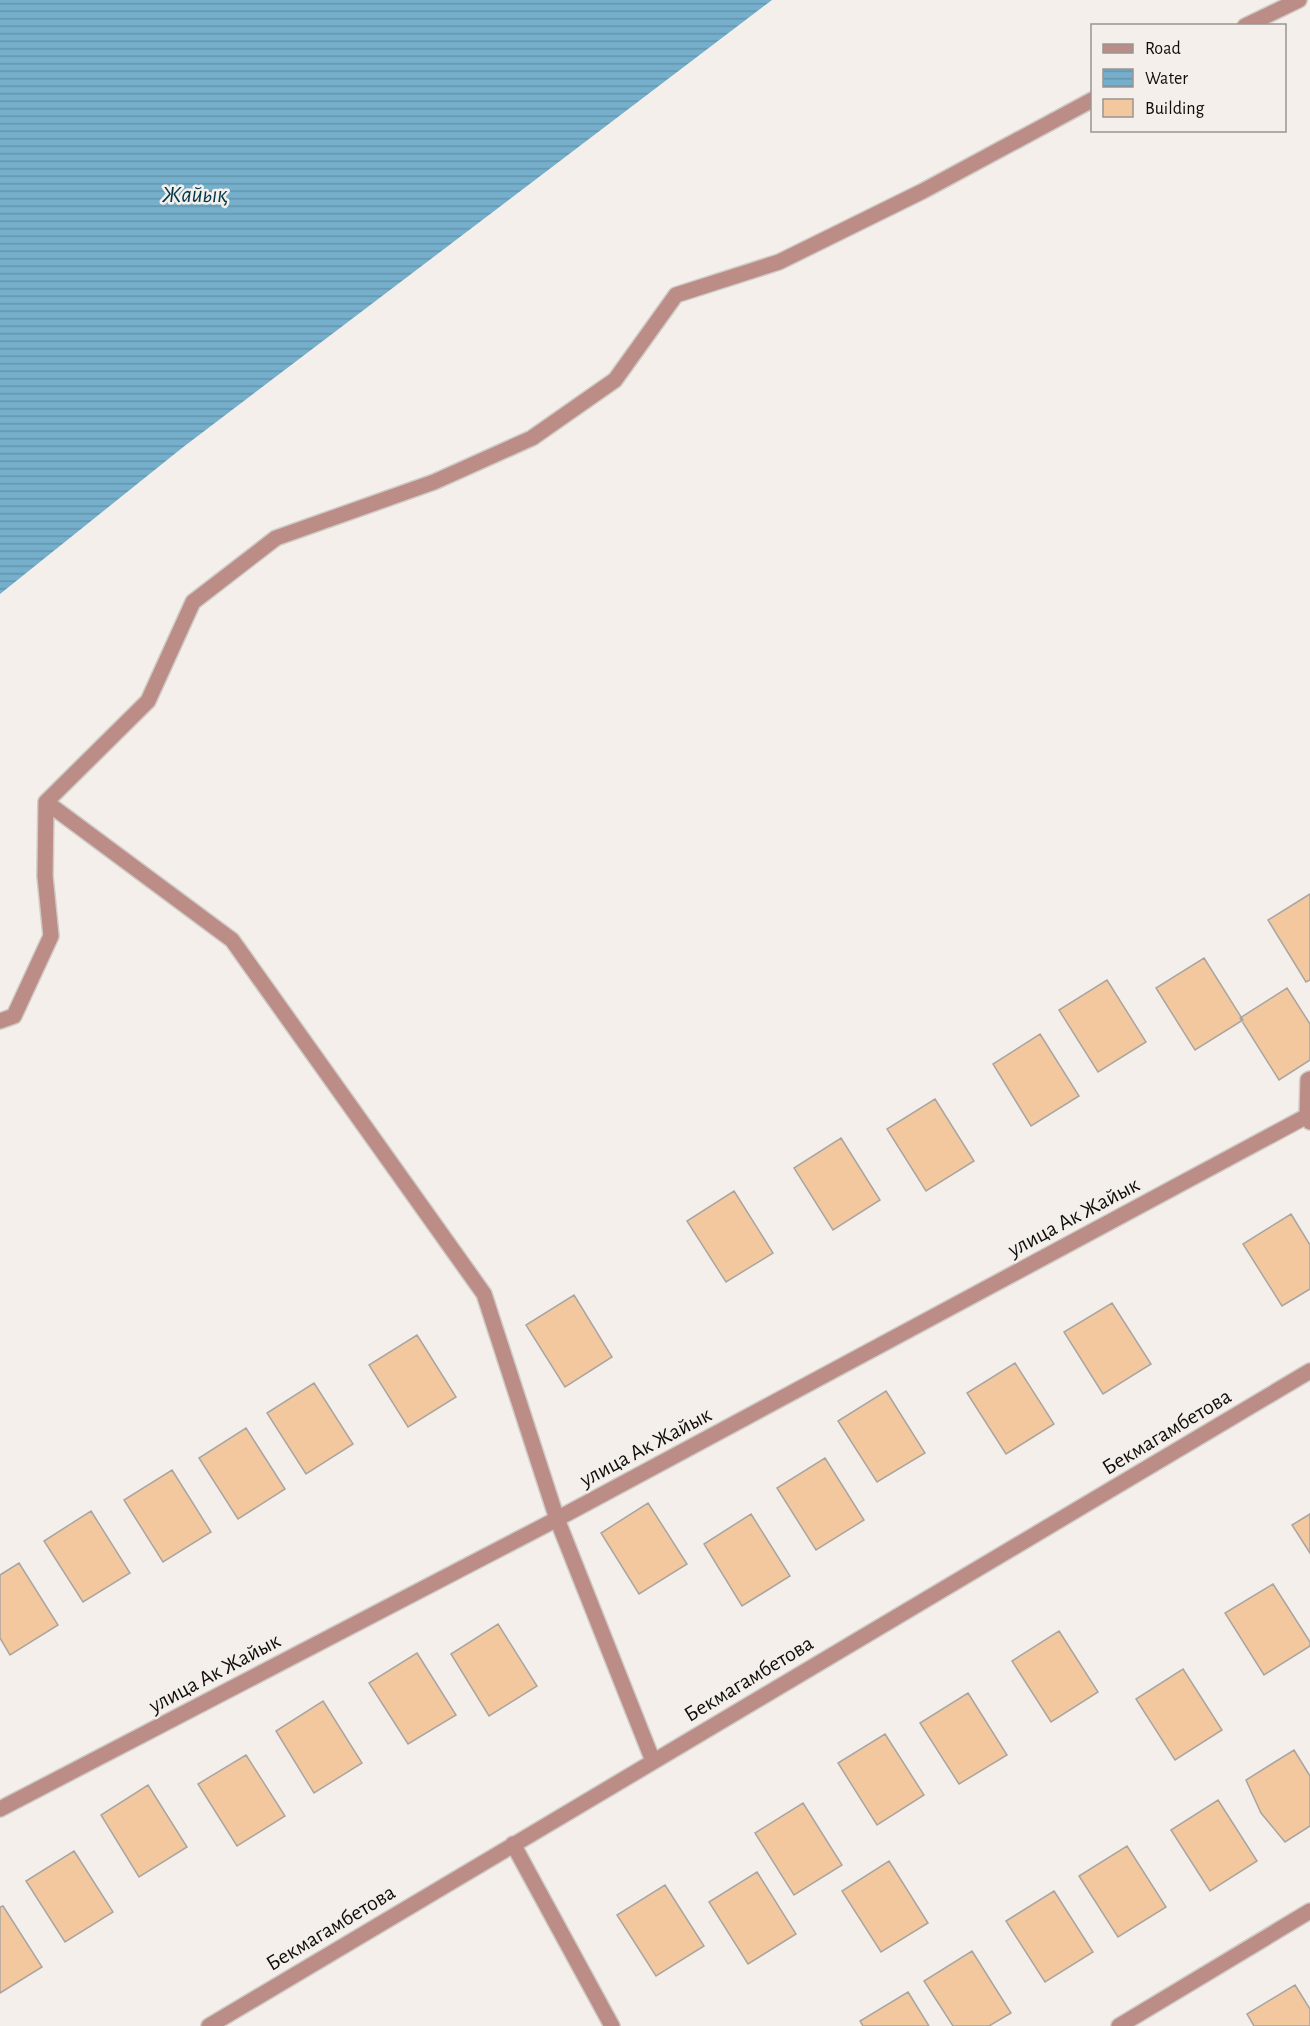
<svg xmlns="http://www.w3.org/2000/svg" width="1310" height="2026" font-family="'Alegreya Sans',sans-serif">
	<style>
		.water { fill: url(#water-rules) }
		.building { fill: #f3c89f; stroke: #a9a5a1; stroke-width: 1.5 }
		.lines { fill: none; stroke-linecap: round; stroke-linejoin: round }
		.minor-casing { stroke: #cfcbc6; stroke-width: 18 }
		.minor { stroke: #bc8c86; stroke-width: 15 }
		.labels { text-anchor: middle; stroke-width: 5; stroke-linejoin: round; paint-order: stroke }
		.street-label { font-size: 22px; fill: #0f0e0c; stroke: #f4efea }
		.water-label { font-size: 24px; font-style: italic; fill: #00374a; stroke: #f4efea }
	</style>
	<defs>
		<pattern id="water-rules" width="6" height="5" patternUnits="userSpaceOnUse" patternTransform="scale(1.5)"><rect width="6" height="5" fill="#75afcb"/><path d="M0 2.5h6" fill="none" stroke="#6495ad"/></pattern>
	</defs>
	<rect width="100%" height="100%" fill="#f4efea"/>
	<path class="water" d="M0,0H772L182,448L0,594Z"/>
	<path class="building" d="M1310,894V980L1306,982L1268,920Z
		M1204,958L1243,1020L1195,1050L1156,988Z
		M1107,980L1146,1042L1098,1072L1059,1010Z
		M1287,988L1310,1024V1060L1279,1080L1240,1018Z
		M1040,1034L1079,1096L1031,1126L993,1064Z
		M935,1099L974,1161L926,1191L887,1129Z
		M841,1138L880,1200L833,1230L794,1168Z
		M734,1191L773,1253L726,1282L687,1221Z
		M1291,1214L1310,1245V1289L1282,1306L1243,1244Z
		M574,1295L612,1357L565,1387L526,1325Z
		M1112,1303L1151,1364L1103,1394L1064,1332Z
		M417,1335L456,1397L408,1427L369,1365Z
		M1015,1363L1054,1424L1006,1454L967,1393Z
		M314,1383L353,1444L306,1474L267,1413Z
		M886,1391L925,1453L877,1482L838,1421Z
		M246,1428L285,1489L238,1519L199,1458Z
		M825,1458L864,1520L816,1550L777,1488Z
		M172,1470L211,1532L163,1562L124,1500Z
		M648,1503L687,1564L639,1594L601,1533Z
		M91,1511L130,1573L83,1602L44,1541Z
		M751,1514L790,1576L742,1606L704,1544Z
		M1310,1514V1553L1292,1525Z
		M19,1563L58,1625L10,1655L0,1638V1575Z
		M1273,1584L1310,1642V1646L1264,1675L1225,1613Z
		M498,1624L537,1686L489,1716L451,1654Z
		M1059,1631L1098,1692L1051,1722L1012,1661Z
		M417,1653L456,1715L408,1744L369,1683Z
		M1183,1669L1222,1730L1175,1760L1136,1699Z
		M968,1693L1007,1755L959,1784L920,1723Z
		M323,1701L362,1763L314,1793L276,1731Z
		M885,1734L924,1795L877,1825L838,1763Z
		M1294,1750L1310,1776V1826L1285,1842L1261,1813L1246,1780Z
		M246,1755L285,1816L237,1846L198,1784Z
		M148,1785L187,1847L139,1877L101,1815Z
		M1218,1800L1257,1861L1210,1891L1171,1830Z
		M803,1803L842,1865L794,1895L755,1833Z
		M1127,1846L1166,1907L1118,1937L1079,1876Z
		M74,1851L113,1912L65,1942L26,1881Z
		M889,1861L928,1923L881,1952L842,1891Z
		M757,1872L796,1934L748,1964L709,1902Z
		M665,1885L704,1946L656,1976L617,1915Z
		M1054,1891L1093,1952L1045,1982L1006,1921Z
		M3,1906L42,1967L0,1993V1907Z
		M972,1951L1011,2013L989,2026H953L924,1981Z
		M1295,1985L1310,2009V2026H1254L1247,2014Z
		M908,1992L929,2026H863L860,2021Z"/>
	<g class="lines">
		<defs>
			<path id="minor" d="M1245,26L1299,0
				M46,802L232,940L484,1294L557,1519L653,1761
				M0,1021L14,1016L51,936L45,876L46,802L148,701L193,602L276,538L434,482L532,438L615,380L676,295L779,262L923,191L1092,100
				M1310,1079L1308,1080L1307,1116L1310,1122
				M0,1809L557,1519L1307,1116
				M513,1844L612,2026
				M209,2026L1310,1371
				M1119,2026L1310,1911"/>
		</defs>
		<use href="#minor" class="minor-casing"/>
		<use href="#minor" class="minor"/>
	</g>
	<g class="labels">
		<g class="street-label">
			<text transform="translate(1073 1216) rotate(-28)" y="8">улица Ак Жайык</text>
			<text transform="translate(1166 1431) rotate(-31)" y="8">Бекмагамбетова</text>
			<text transform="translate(645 1446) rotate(-28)" y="8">улица Ак Жайык</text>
			<text transform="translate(214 1672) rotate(-28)" y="8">улица Ак Жайык</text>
			<text transform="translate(748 1678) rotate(-31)" y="8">Бекмагамбетова</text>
			<text transform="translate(330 1927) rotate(-31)" y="8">Бекмагамбетова</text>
		</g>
		<g class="water-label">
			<text x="195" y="202">Жайық</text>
		</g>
	</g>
	<rect x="1091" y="24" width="195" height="108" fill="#f4efea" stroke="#989591" stroke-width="1.5"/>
	<rect x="1103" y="44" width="30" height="9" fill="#bc8c86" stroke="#989591" stroke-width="1.5"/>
	<text x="1145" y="54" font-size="18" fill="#0f0e0c">Road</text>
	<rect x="1103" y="69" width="30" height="18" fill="url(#water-rules)" stroke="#989591" stroke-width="1.5"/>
	<text x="1145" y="84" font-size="18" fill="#0f0e0c">Water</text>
	<rect x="1103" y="99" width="30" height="18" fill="#f3c89f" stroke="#989591" stroke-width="1.5"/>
	<text x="1145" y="114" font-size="18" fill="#0f0e0c">Building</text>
</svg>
